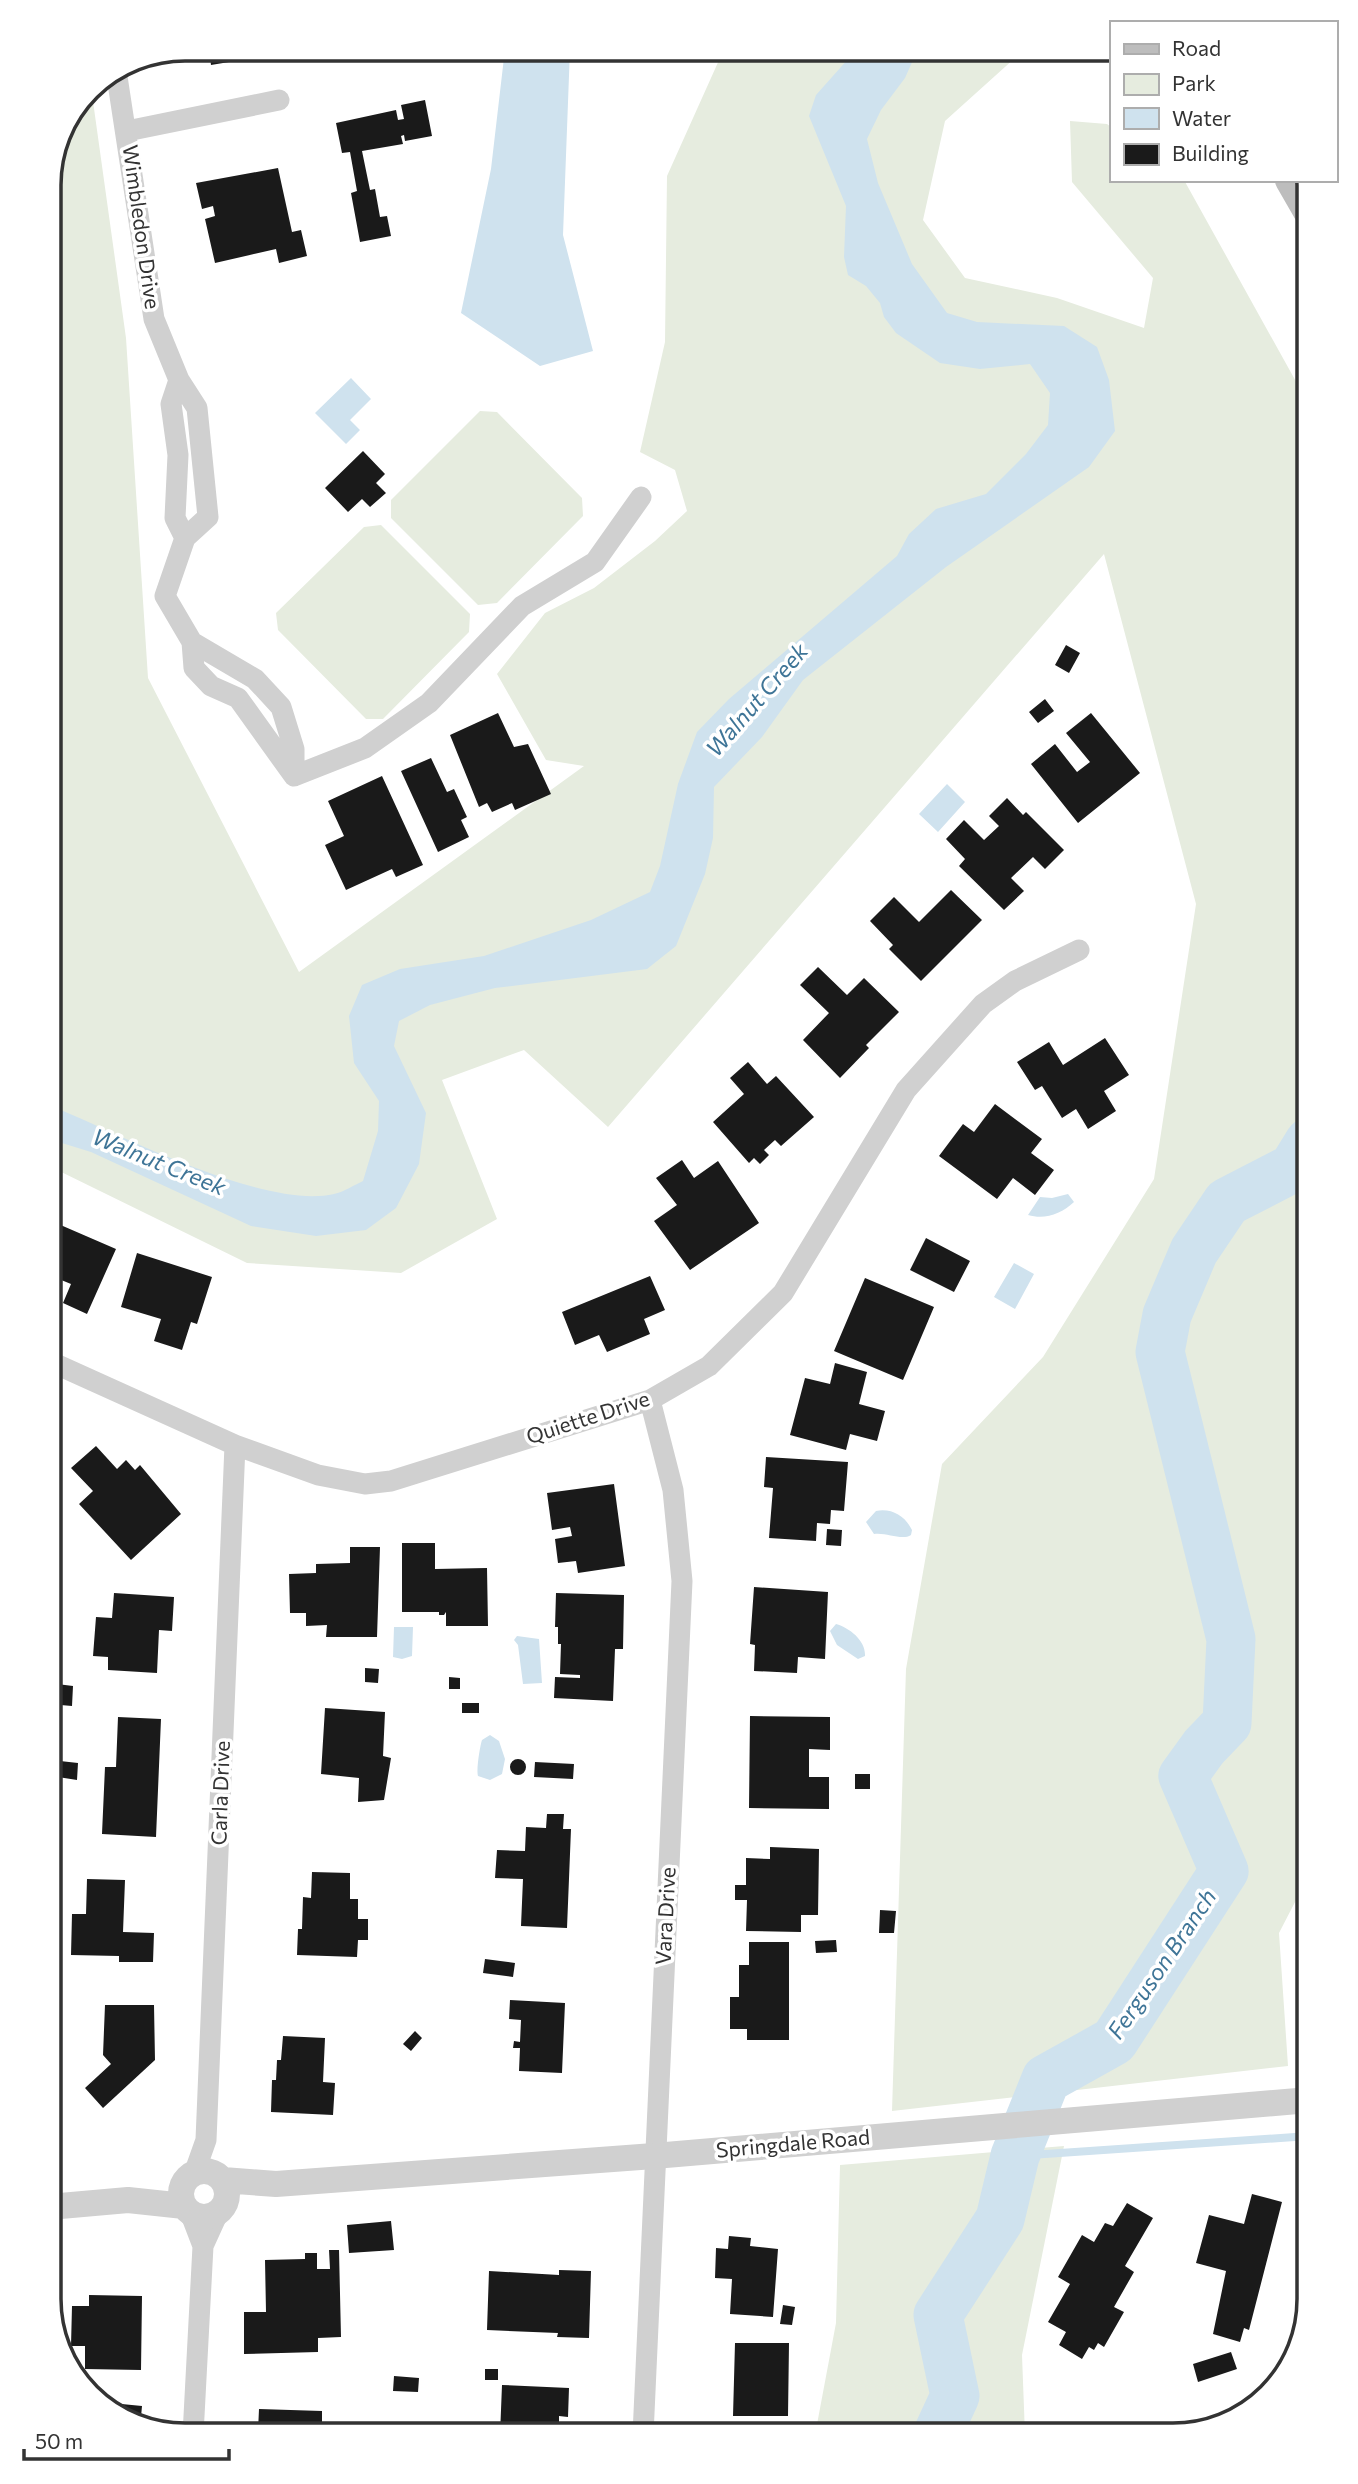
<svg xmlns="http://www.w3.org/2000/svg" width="1358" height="2484" font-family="Commissioner,sans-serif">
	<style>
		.green { fill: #e6ecdf }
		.water { fill: #cfe2ee }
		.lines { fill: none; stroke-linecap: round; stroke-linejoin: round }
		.stream { stroke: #cfe2ee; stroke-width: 8 }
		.river { stroke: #cfe2ee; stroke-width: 49 }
		.building { fill: #1a1a1a }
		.minor { stroke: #d0d0d0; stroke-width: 21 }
		.tertiary { stroke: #d0d0d0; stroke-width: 26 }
		.secondary { stroke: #bdbdbd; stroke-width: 30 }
		.labels { text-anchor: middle; stroke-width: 7; stroke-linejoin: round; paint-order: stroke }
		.street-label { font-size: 21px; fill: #333; stroke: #fff }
		.water-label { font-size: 23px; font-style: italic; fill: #3f7597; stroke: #fff }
		.rim { fill: none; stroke: #333; stroke-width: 3.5 }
	</style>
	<rect width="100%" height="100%" fill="#fff"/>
	<path class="green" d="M724,49H1025L945,121L923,220L965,278L1057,298L1144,328L1153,278L1072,182L1070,121L1107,124L1111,127V180H1184L1309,405V1875L1279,1933L1288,2066L892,2111L906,1669L942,1464L1043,1357L1154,1179L1196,904L1104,554L608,1127L524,1050L442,1080L497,1219L401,1273L247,1263L49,1166V176L59,132L91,87L126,338L148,678L299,972L584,766L546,760L497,674L545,613L594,588L655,541L687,511L675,470L640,452L665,342L667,176Z
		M480,411L497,412L582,498L583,516L497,603L478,605L391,518V500Z
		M381,525L470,614L469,632L383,719H366L278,630L276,613L364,527Z
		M1064,2146L1022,2355L1025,2435H815L836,2323L840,2165Z"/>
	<path class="water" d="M505,49H570L563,235L593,351L540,366L461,313L491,169Z
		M857,49H918L905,78L881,110L867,139L878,183L912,264L947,313L977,322L1064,326L1097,347L1109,380L1115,431L1089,467L946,567L803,680L762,737L714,787L713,838L705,874L676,946L647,969L495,988L430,1005L399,1021L394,1046L426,1113L419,1164L396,1208L366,1230L316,1236L251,1226L91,1152L49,1139V1105C118,1133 263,1210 334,1194C344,1192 354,1185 363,1181L378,1131L379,1101L354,1063L349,1016L362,985L400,969L484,956L591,920L650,892L660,866L678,784L697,732L729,699L897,556L909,534L936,509L986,494L1026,454L1048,425L1050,393L1030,364L980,369L940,363L896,333L884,317L880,303L866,286L848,275L844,257L846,206L809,116L816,95Z
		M351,378L371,399L350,420L360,430L346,444L315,413Z
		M947,784L965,802L938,832L919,814Z
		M1068,1194L1074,1202C1061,1214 1045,1220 1028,1215L1040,1197L1052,1198Z
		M1014,1263L1034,1274L1015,1309L994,1297Z
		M876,1511C892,1508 905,1516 912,1530L911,1535C902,1541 886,1532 874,1534L866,1522Z
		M836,1624C850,1628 866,1641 865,1656L858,1659L837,1645L830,1631Z
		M394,1627H413L412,1656L402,1659L393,1657Z
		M517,1636L539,1639L542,1683L523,1684L518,1645L514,1640Z
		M490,1735L499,1741L505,1759L502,1774L490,1780L478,1776C476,1770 480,1746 482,1740Z"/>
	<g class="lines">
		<path class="stream" d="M1015,2156L1309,2136"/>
		<path class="river" d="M937,2435L955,2396L938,2315L1000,2219L1015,2156L1046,2079L1114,2041L1224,1871L1183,1776L1204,1747L1227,1723L1231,1639L1160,1352L1167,1315L1194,1251L1227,1202L1293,1168L1309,1142"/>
	</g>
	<path class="building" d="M194,49L195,55L166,59L165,53Z
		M209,49H239L241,60L211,65Z
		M425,100L432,136L405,141L404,135L401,136L403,144L362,151L370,190L375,189L380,217L387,216L391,236L360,242L351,193L357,191L350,152L342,153L336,123L396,110L398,120L404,119L401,105Z
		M278,168L292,232L301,230L307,256L279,263L276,249L215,263L205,219L215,216L213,206L202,209L196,183Z
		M363,451L385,474L376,483L386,493L370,507L362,499L348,512L325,488Z
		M1066,645L1080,653L1069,673L1055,665Z
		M1045,699L1054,711L1038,723L1029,712Z
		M498,713L514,747L528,744L551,794L515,810L512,803L492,812L487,803L479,807L450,735Z
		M1091,713L1140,773L1078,823L1031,764L1055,744L1077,772L1090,762L1066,733Z
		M431,758L447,792L454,789L467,817L461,820L469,837L438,852L401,771Z
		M382,776L423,865L396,877L392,869L346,890L325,845L344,836L328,801Z
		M1007,798L1023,815L1026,812L1064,850L1045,869L1033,857L1011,878L1024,891L1004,910L959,866L965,859L946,839L964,820L984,840L999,826L989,816Z
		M951,890L982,920L921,981L889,949L893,945L870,921L894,897L919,922Z
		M818,967L847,995L864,978L899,1012L866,1045L869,1048L840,1078L803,1040L829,1013L800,985Z
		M1105,1038L1129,1075L1104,1091L1116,1111L1088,1129L1076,1109L1062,1118L1042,1086L1035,1090L1017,1062L1049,1042L1063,1065Z
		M748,1062L767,1084L776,1076L814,1117L781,1146L775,1140L764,1150L769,1155L760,1164L754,1158L749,1163L713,1122L744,1094L730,1078Z
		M995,1104L1042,1139L1031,1153L1054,1170L1035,1195L1013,1178L997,1199L939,1156L963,1124L974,1132Z
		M682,1160L694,1178L718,1161L759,1223L690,1270L654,1221L677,1205L656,1178Z
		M49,1220L116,1249L87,1314L63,1303L71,1284L49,1275Z
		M926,1238L970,1261L954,1292L910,1270Z
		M137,1253L212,1277L197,1324L191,1322L182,1350L154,1341L161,1319L121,1307Z
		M650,1276L665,1310L644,1319L650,1334L607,1352L599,1335L575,1345L562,1312Z
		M865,1278L934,1307L903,1380L834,1351Z
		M835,1363L867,1372L859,1404L885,1411L877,1441L850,1434L846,1450L790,1435L805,1378L830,1384Z
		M96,1446L117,1469L126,1460L135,1470L140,1465L181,1514L131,1560L79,1504L93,1491L71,1468Z
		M766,1457L848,1462L844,1511L831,1510L830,1524L817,1523L816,1541L769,1538L773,1488L764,1487Z
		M614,1484L625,1566L578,1573L576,1561L558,1563L555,1539L572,1536L570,1527L552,1530L547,1493Z
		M827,1529L842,1530L841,1546L826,1545Z
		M402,1543H435V1569L487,1568L488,1626H446V1612L444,1615H439V1612H402Z
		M350,1547H380L377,1637H326L327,1625L306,1626V1613H290L289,1574L316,1573V1564L350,1563Z
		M754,1587L828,1592L825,1659L798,1657L797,1673L754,1671L755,1645L750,1644Z
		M114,1593L174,1597L172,1631L159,1630L157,1673L108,1670V1657L93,1656L96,1617L112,1618Z
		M556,1593L624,1595L623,1649H615L613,1701L554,1698L555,1677L580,1678V1675L560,1674L561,1644H558V1627H555Z
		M365,1668L379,1669L378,1683L365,1682Z
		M449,1677L460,1678V1689H449Z
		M49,1683L73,1686L72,1706L49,1704Z
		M462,1703H479V1713H462Z
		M325,1708L385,1712L383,1756L391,1758L384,1800L358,1802L359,1778L321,1774Z
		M750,1716L830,1717V1750L809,1749V1777H829V1809L749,1808Z
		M118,1717L161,1719L156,1837L102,1834L105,1767H116Z
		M510 1767a8 8 0 1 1 16 0a8 8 0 1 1-16 0Z
		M60,1761L78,1763L77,1780L58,1777Z
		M535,1762L574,1764L573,1779L534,1777Z
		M855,1774H870V1789H855Z
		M547,1814H564L563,1829H571L567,1928L521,1926L523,1879L495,1878L497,1850L525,1851L526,1827L546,1828Z
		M770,1847L819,1849L818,1915H801V1932L746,1931L747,1900H735V1885H746V1858L770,1859Z
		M312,1872L350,1873V1899H358V1919H368V1940H358L357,1957L297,1955L298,1929H302L303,1897L311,1898Z
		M87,1879L125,1880L123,1932L154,1933L153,1962H119V1956L71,1955L72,1914H86Z
		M880,1910L896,1911L894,1933H879Z
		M836,1940L837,1952L816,1953L815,1941Z
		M749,1942H789V2040H747V2029H730V1997H739V1965H749Z
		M485,1959L515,1963L513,1977L483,1973Z
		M510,2000L565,2003L562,2073L519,2071L520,2048H513L514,2041L520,2042L521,2020L509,2019Z
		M105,2005H154L155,2060L103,2108L85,2088L111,2064L103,2055Z
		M415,2031L422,2038L411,2051L403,2044Z
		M283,2036L325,2038L323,2082L335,2083L333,2115L271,2112L272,2080H276L277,2060H281Z
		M1252,2194L1282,2202L1249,2330L1244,2328L1240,2342L1213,2334L1226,2271L1196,2263L1209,2215L1244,2224Z
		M1127,2203L1153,2218L1125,2266L1134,2272L1114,2307L1124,2312L1104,2347L1098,2343L1094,2350L1089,2347L1082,2359L1059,2345L1066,2332L1048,2322L1070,2284L1058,2277L1082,2235L1094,2242L1105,2223L1113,2226Z
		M391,2221L394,2250L349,2253L347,2225Z
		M729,2236L751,2238L750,2246L778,2249L773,2317L730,2314L732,2279L715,2278L716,2248L728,2249Z
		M329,2250H339L341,2337L318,2338V2352L244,2354V2312H266L265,2260L305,2259V2253H317V2269H330Z
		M559,2270L591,2271L589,2338L557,2337L558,2333L487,2330L489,2271L559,2275Z
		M89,2295L142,2296L141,2370L85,2369V2346H71L72,2306H89Z
		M783,2305L795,2307L792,2325L780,2324Z
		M735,2343H789L788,2416H733Z
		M1231,2352L1237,2369L1198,2382L1193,2364Z
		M485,2369H498V2380H485Z
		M394,2376L419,2378L418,2392L393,2391Z
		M502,2385L569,2388L568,2417L559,2416V2429L571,2430V2435H500Z
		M101,2402L142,2406L141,2417L151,2418L150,2426L109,2412Z
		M259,2409L322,2411V2435H273V2432L258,2431Z
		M719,2430H741V2435H719Z"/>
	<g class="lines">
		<path class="minor" d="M116,70L154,319L179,380L197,408L208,517L185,538L165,596L192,642L255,679L281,707L294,749V776
			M127,131L279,100
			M179,380L171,404L178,455L175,518L185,538
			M192,642L194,668L211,686L238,698L294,776
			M294,776L365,748L429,703L522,606L595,562L641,497
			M49,1361L235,1445L318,1475L365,1484L391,1481L650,1400L709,1366L783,1293L906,1090L983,1004L1015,981L1079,950
			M195,2171L206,2140L235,1445
			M190,2212L203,2246
			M193,2435L203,2246L218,2213
			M643,2435L682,1581L673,1490L650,1400"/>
		<path class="tertiary" d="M181 2194a23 23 0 1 1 46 0a23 23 0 1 1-46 0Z
			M223,2180L276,2184L654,2156L1309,2100
			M49,2207L128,2200L184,2206"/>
		<path class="secondary" d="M1290,180L1309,213"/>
	</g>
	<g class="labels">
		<g class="street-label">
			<text transform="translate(141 227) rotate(82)" y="7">Wimbledon Drive</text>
			<text transform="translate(588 1418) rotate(-18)" y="7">Quiette Drive</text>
			<text transform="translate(221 1793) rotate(-88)" y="7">Carla Drive</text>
			<text transform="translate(666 1916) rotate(-87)" y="7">Vara Drive</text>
			<text transform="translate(793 2144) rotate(-5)" y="7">Springdale Road</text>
		</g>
		<g class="water-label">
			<text transform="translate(757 700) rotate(-49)" y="8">Walnut Creek</text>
			<text transform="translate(159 1162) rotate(22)" y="8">Walnut Creek</text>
			<text transform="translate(1162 1964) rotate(-56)" y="8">Ferguson Branch</text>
		</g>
	</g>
	<path d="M0 0H1358V2484H0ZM185 61H1173A124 124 0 0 1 1297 185V2299A124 124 0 0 1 1173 2423H185A124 124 0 0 1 61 2299V185A124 124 0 0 1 185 61Z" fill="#fff" fill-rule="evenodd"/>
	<path class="rim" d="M185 61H1173A124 124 0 0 1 1297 185V2299A124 124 0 0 1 1173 2423H185A124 124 0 0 1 61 2299V185A124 124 0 0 1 185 61Z"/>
	<rect x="1110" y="21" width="228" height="161" fill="#ffffff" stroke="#adadad" stroke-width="2"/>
	<rect x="1124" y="44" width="35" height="10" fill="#bdbdbd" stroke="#adadad" stroke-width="2"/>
	<text x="1172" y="56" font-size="21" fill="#333333">Road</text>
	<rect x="1124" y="74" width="35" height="21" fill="#e6ecdf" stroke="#adadad" stroke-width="2"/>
	<text x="1172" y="91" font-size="21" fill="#333333">Park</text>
	<rect x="1124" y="108" width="35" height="21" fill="#cfe2ee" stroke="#adadad" stroke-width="2"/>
	<text x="1172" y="126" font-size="21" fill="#333333">Water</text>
	<rect x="1124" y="144" width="35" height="21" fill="#1a1a1a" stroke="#adadad" stroke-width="2"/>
	<text x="1172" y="161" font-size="21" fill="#333333">Building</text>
	<path d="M24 2449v10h205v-10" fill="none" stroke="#333333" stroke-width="3.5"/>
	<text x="35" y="2449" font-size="21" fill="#333333" stroke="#ffffff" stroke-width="5" paint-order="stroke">50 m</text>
</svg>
